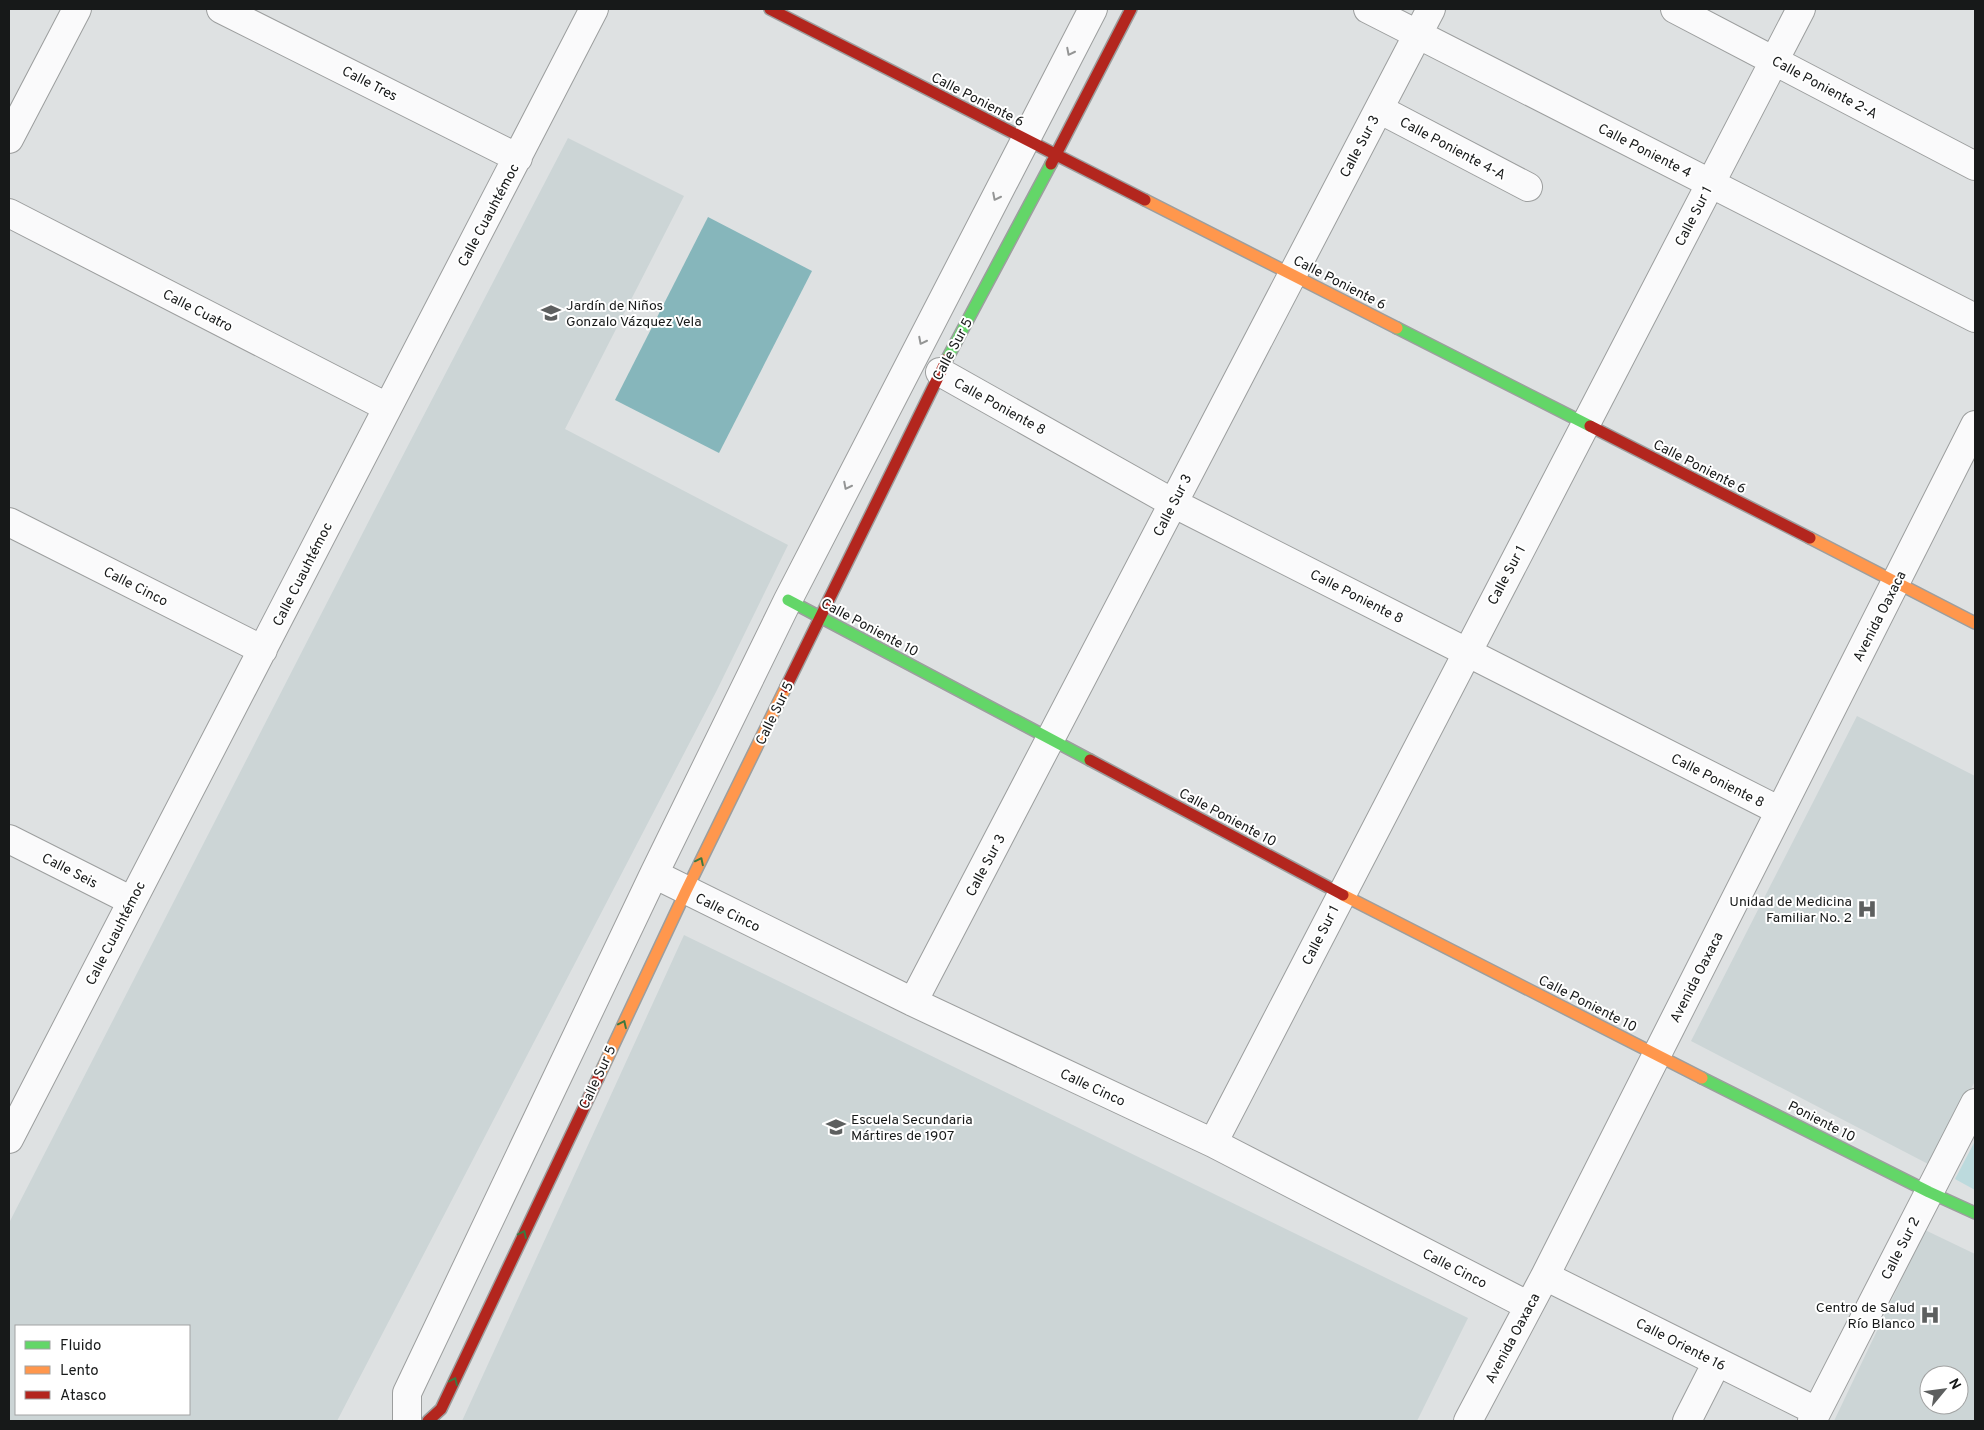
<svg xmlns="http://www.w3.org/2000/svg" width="1984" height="1430" font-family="Overpass,sans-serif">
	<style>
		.built { fill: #ccd5d6; fill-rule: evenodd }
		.green { fill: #bcdadd }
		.water { fill: #86b6bb }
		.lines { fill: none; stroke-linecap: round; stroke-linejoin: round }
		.street-casing { stroke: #9c9e9e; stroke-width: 30 }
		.fast-casing { stroke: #9c9e9e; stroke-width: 14 }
		.slow-casing { stroke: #9c9e9e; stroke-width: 14 }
		.jam-casing { stroke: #9c9e9e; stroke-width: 14 }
		.street { stroke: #fafafb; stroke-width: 28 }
		.fast { stroke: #63d668; stroke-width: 11 }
		.slow { stroke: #ff974d; stroke-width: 11 }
		.jam { stroke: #b3261e; stroke-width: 11 }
		.oneway { stroke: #949595 }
		.oneway2 { stroke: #3d7840 }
		.labels { text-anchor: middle; stroke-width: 4; stroke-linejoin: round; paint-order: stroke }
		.street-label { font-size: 14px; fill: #171919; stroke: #fff }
		.poi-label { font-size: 14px; fill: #171919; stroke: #fff; text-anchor: start }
	</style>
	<rect width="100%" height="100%" fill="#dee1e2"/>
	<path class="built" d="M568,138L684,196L565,429L788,545L716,692L337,1421H9V1223L374,511ZM16,1326H189V1414H16Z
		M1857,716L1975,776V1081L1932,1166L1691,1041Z
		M684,935L1468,1318L1417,1421H462Z
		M1925,1230L1975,1254V1421H1834ZM1929,1375H1959V1405H1929Z"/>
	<path class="green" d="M1975,1141V1190L1955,1179Z"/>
	<path class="water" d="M708,217L812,271L719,453L615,400Z"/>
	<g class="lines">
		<defs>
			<path id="street" d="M221,9L518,158
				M1368,9L1975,318
				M1675,9L1975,166
				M1379,109L1528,187
				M9,139L77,9
				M9,213L387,407
				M940,372L1173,503L1780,811
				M9,522L263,650
				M9,839L132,901
				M654,874L913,1002L1213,1143L1529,1306
				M913,1002L1431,9
				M9,1139L594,9
				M1213,1143L1801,9
				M1545,1276L1816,1411
				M407,1421V1393L654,874L788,600L1093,9
				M1468,1421L1545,1276L1975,425
				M1687,1421L1717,1362
				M1812,1421L1975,1103"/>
			<path id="fast" d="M1397,328L1590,426
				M947,359L1051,164
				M788,600L1090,760
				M1702,1078L1929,1192L1975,1213"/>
			<path id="slow" d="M1145,200L1397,328
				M1810,538L1975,623
				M1343,895L1702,1078
				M598,1078L686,891L786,687"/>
			<path id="jam" d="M770,9L1145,200
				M1051,164L1131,9
				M1590,426L1810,538
				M786,687L947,359
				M1090,760L1343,895
				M428,1421L441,1409L598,1078"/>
		</defs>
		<use href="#street" class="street-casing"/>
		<use href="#fast" class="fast-casing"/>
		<use href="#slow" class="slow-casing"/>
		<use href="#jam" class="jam-casing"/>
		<use href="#street" class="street"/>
		<use href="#fast" class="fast"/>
		<use href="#slow" class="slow"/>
		<use href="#jam" class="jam"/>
	</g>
	<defs><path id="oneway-chevron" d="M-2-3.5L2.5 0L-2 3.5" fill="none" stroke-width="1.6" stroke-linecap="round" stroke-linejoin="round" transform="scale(1.25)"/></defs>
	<g class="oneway">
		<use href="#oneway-chevron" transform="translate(1070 52) rotate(117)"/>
		<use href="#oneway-chevron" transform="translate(996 197) rotate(117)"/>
		<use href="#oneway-chevron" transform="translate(922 341) rotate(117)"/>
		<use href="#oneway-chevron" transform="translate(847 486) rotate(117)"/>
	</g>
	<g class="oneway2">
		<use href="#oneway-chevron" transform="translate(700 861) rotate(-64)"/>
		<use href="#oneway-chevron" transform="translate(623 1024) rotate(-65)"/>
		<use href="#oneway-chevron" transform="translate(523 1234) rotate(-65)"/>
		<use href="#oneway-chevron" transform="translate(454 1381) rotate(-65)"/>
	</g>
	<defs>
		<symbol id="school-bare" viewBox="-9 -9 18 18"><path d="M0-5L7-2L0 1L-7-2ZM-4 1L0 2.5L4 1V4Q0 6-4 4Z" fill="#5d5f5f" stroke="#fff" stroke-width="2.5" paint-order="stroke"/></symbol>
		<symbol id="hospital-bare" viewBox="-9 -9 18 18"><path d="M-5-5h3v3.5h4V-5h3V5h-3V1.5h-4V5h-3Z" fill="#5d5f5f" stroke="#fff" stroke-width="2.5" paint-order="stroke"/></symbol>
	</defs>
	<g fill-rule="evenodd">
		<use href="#school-bare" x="537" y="299" width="28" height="28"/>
		<use href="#hospital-bare" x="1853" y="895" width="28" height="28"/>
		<use href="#school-bare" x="822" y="1113" width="28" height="28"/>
		<use href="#hospital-bare" x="1916" y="1301" width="28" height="28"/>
	</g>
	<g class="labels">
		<g class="street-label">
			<text transform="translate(370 83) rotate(27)" y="5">Calle Tres</text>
			<text transform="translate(1825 87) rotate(28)" y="5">Calle Poniente 2-A</text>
			<text transform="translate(978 99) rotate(27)" y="5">Calle Poniente 6</text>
			<text transform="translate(1359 146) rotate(-62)" y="5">Calle Sur 3</text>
			<text transform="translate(1453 148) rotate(28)" y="5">Calle Poniente 4-A</text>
			<text transform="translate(1645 150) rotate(27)" y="5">Calle Poniente 4</text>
			<text transform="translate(488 215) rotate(-62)" y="5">Calle Cuauhtémoc</text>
			<text transform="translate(1693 216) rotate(-63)" y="5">Calle Sur 1</text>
			<text transform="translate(1340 282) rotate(27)" y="5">Calle Poniente 6</text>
			<text transform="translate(198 310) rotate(27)" y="5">Calle Cuatro</text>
			<text transform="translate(952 349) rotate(-62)" y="5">Calle Sur 5</text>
			<text transform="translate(1000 406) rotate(29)" y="5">Calle Poniente 8</text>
			<text transform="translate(1700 466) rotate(27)" y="5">Calle Poniente 6</text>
			<text transform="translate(1172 505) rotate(-63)" y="5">Calle Sur 3</text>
			<text transform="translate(302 574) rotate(-63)" y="5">Calle Cuauhtémoc</text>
			<text transform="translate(1506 575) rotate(-62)" y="5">Calle Sur 1</text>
			<text transform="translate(136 586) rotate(27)" y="5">Calle Cinco</text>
			<text transform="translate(1357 596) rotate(27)" y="5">Calle Poniente 8</text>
			<text transform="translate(1879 616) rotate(-63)" y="5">Avenida Oaxaca</text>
			<text transform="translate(870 627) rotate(28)" y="5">Calle Poniente 10</text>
			<text transform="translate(774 713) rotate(-64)" y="5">Calle Sur 5</text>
			<text transform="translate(1718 780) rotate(27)" y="5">Calle Poniente 8</text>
			<text transform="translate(1228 817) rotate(28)" y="5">Calle Poniente 10</text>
			<text transform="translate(985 865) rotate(-62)" y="5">Calle Sur 3</text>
			<text transform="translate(70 870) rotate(27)" y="5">Calle Seis</text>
			<text transform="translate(728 912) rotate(26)" y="5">Calle Cinco</text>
			<text transform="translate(115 933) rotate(-63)" y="5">Calle Cuauhtémoc</text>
			<text transform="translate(1320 935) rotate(-63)" y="5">Calle Sur 1</text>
			<text transform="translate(1696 977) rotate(-63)" y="5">Avenida Oaxaca</text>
			<text transform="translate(1588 1003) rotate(27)" y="5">Calle Poniente 10</text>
			<text transform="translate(597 1077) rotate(-65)" y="5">Calle Sur 5</text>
			<text transform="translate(1093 1087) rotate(25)" y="5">Calle Cinco</text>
			<text transform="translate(1822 1121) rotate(27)" y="5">Poniente 10</text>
			<text transform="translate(1900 1248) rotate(-63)" y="5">Calle Sur 2</text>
			<text transform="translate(1455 1268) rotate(27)" y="5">Calle Cinco</text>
			<text transform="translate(1512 1338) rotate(-62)" y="5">Avenida Oaxaca</text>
			<text transform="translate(1681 1344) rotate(27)" y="5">Calle Oriente 16</text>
		</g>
		<g class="poi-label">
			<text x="566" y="310">Jardín de Niños<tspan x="566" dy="16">Gonzalo Vázquez Vela</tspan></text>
			<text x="1852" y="906" text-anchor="end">Unidad de Medicina<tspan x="1852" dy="16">Familiar No. 2</tspan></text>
			<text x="851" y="1124">Escuela Secundaria<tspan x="851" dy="16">Mártires de 1907</tspan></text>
			<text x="1915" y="1312" text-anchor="end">Centro de Salud<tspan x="1915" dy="16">Río Blanco</tspan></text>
		</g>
	</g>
	<rect width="1984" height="1430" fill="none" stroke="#171919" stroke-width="20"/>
	<rect x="15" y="1325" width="175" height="90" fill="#ffffff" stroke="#a2a3a3"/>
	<rect x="25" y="1341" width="25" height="8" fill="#63d668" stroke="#a2a3a3"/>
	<text x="60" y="1350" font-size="15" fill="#171919">Fluido</text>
	<rect x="25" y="1366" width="25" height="8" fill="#ff974d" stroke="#a2a3a3"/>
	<text x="60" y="1375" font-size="15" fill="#171919">Lento</text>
	<rect x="25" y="1391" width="25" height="8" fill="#b3261e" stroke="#a2a3a3"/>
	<text x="60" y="1400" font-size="15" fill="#171919">Atasco</text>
	<g transform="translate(1944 1390) rotate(61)"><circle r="24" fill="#ffffff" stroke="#a2a3a3"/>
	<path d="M0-4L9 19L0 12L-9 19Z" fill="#5d5f5f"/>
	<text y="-8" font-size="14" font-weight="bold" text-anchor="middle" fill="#171919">N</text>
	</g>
</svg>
